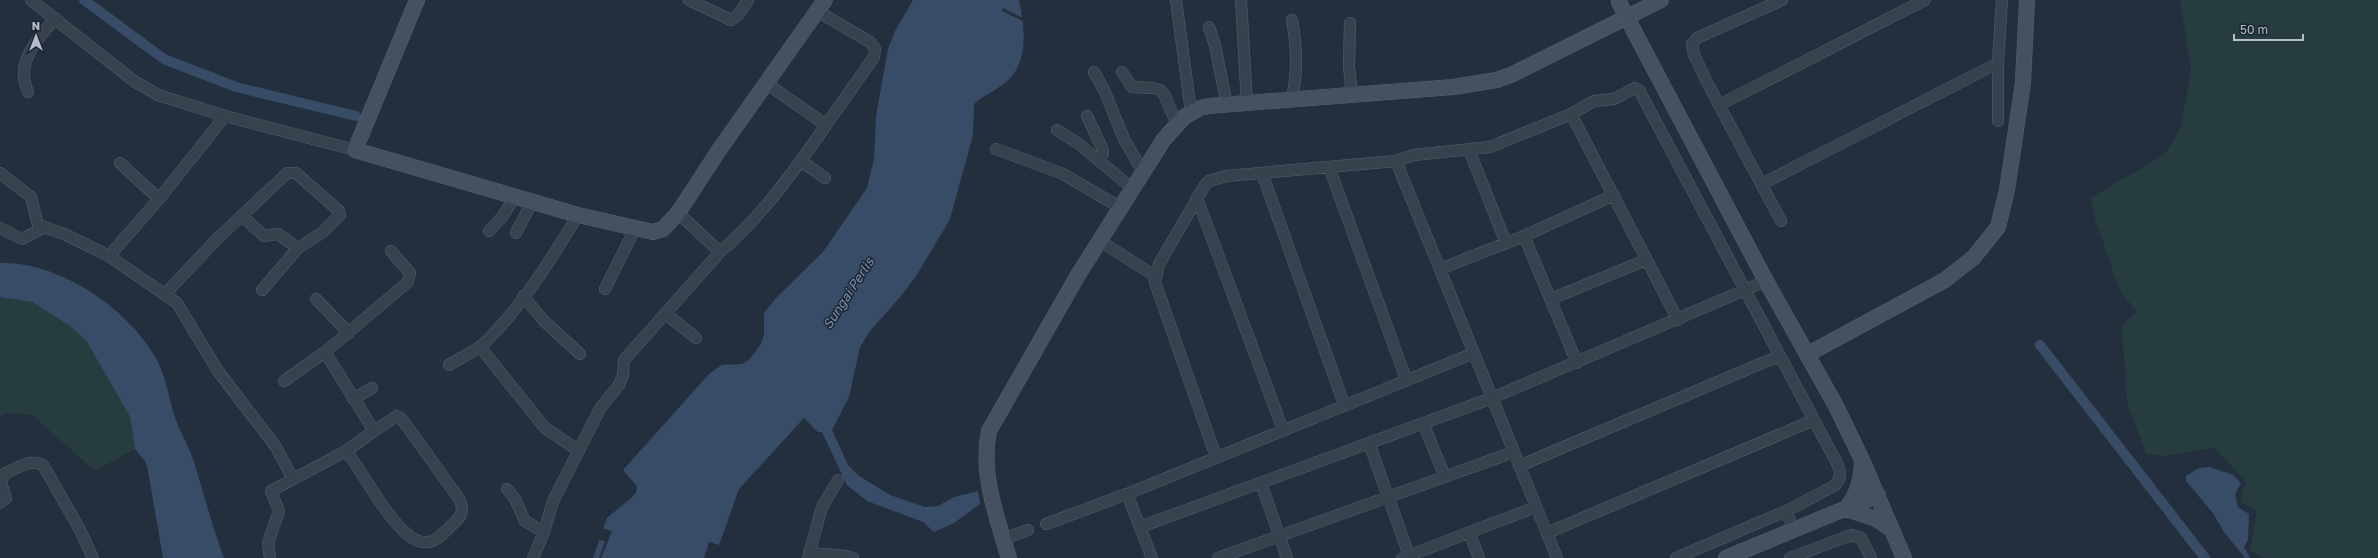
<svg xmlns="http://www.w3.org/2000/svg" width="2378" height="558" font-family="'Golos Text',sans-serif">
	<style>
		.green { fill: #263c3f }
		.water { fill: #394c67 }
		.pier { fill: #242f3e }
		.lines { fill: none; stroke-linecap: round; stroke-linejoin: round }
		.canal { stroke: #394c67; stroke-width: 10 }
		.street-casing { stroke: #565f6c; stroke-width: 12 }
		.secondary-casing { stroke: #565f6c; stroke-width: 16 }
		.street { stroke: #38414e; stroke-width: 11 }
		.secondary { stroke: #465061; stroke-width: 15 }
		.secondary-bridge-casing { stroke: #565f6c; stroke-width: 16; stroke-linecap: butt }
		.secondary-bridge { stroke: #465061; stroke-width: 15 }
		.labels { text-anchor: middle; stroke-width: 3; stroke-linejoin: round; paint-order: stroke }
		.water-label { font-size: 13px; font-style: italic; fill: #7c92b1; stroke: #1d2633 }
	</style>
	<rect width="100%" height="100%" fill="#242f3e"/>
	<path class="green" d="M2180,0H2378V558H2265L2250,550L2257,512L2241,502V493L2246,482L2215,448L2164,456L2146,454L2127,401L2122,326L2137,312L2120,291L2095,219L2090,198L2164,155L2181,127L2191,70Z
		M0,297L32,302L70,326L87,342L130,417L135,449L95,471L32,415L4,413L0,418Z"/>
	<path class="water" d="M913,0H1019C1024,24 1029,57 1011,77C1002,88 985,94 974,104L973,135L950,219L918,273L901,296L870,331L860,347L849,397L832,430L848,465L859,476L890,495L925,507L938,506L954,497L978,491L980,504L954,523L934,532L923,522L867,501L847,485L822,432H818L804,418L739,489L719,545L709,542L704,558H593L607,518L631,498L636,493L637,486L623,470L710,373L722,365L742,364L749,360L761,344L764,335V313L777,297L823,252L867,188L874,159L876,116L888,49L895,31Z
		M0,263C60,261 131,310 158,362C166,378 169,398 174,414C179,431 189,446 194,462C204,494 212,526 224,558H163L148,470L145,461L135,449L130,417L87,342L70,326L32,302L0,297Z
		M2210,467L2233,475L2241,483L2235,494L2238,507L2249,514L2248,540L2244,547L2250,558H2245L2224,532L2213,513L2186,481V476L2199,468Z"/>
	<path class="pier" d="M1003,8L1025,19V22L1002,11Z
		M602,528L612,531L601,558H599L605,541L599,540Z"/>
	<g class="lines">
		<path class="canal" d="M84,0L164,59L236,87L356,116
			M2040,345L2205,558"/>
		<defs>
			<path id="street" d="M31,0L134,81L158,95L225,116L355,150
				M689,0L731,20L739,14L748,0
				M1176,0L1191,112
				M1241,0L1247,104
				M1350,23L1349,66L1352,96
				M1209,27L1215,45L1227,105
				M1094,72L1104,90L1124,139L1143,172
				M1122,72L1132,87L1152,88L1160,90L1164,94L1177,125
				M766,83L826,125L874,57L875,49L870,42L817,11
				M28,92C14,62 38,40 55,18
				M1291,101C1298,75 1297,47 1292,20
				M1719,105L1925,0
				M1571,114L1678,320
				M1087,116L1103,150V154L1098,160
				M1998,121V63
				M1057,130L1079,144L1133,189
				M996,149L1063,174L1121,208
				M1469,150L1506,243
				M801,161L825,178
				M1396,161L1557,558
				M1329,167L1406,379
				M0,173L31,197L38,225L64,234L109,256L177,303L218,371L276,447L293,479
				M1262,173L1344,404
				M1762,184L1998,63L2002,0
				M1197,198L1283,430
				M159,199L225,116
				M678,213L720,252C762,216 795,170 826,125
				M578,215C552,258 518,313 480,347L545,428L579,451
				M242,216L264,236L278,234L298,248
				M1781,221L1709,86L1694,55L1692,44L1697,38L1782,0
				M0,228L22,239L43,228
				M489,231L502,217L515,197
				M516,233L532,202
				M1524,236L1577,363
				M1100,241L1155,276
				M109,256L159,199L120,163
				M1440,269L1524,236L1614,195
				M605,289L635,229
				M165,294L216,240L284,176L287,173H296L339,211L340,215L323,232L298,248L262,290
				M523,296L544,321L580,354
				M316,299L349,333
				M1551,299L1646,260
				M666,314L696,338
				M449,365L480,347
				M284,381L325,352
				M353,399L372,388
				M1423,423L1445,477
				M1369,443L1410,558
				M346,451L374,431
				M1216,457L1155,282L1159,264L1205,185L1209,181L1226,176L1396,161L1414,155L1490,147L1571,114L1594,101L1614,99L1635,88L1639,90L1831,452C1837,463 1846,475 1834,486L1786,511L1676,558
				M1519,466L1779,356
				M1261,483L1287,558
				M507,489L515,499L525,521L544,532
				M1127,494L1152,558
				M0,503L6,498L1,483L4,474C16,469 29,458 43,465L79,528L93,558
				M1786,511L1794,531
				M1046,524L1127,494L1474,353
				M1140,527L1492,398L1766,281
				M1469,532L1479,558
				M1547,533L1814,420
				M1003,539L1028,530
				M809,552C827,556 835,553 853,558
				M270,558L268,543L279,511L271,491L346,451C363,470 399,547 428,542C438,541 446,530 453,524C462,516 464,511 460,500L401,418L397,416L374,431L325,352L408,282L410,273L391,251
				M533,558L544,532L553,501L601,407L619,385L623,375L624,360L720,252
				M808,558L822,507L838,480
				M1218,558L1514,452
				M1402,558L1536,507
				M1790,558L1851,535L1861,538L1871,558"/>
			<path id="secondary" d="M417,0L355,150L578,215L653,232L663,229L678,213L719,150L825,0
				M1635,33L1766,281L1836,406L1862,460L1904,558
				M1808,354L1945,280L1974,257L1998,227L2007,190L2023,83L2027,0
				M1846,509C1858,493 1861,482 1862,462
				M1846,509L1876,519L1892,530
				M1009,558C997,518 980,473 989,431L1078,275L1164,139L1184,117L1200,108L1209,106L1453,87L1497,80L1513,74L1661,0
				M1726,558L1878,495"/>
		</defs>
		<use href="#street" class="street-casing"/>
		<use href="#secondary" class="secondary-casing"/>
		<use href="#street" class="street"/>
		<use href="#secondary" class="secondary"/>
		<defs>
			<path id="secondary-bridge" d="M1618,0L1635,33"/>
		</defs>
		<use href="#secondary-bridge" class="secondary-bridge-casing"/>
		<use href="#secondary-bridge" class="secondary-bridge"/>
	</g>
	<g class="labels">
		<g class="water-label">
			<text transform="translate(848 293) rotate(-57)" y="5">Sungai Perlis</text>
		</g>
	</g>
	<g transform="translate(36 36)" stroke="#1d2633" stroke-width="3" paint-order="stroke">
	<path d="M0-3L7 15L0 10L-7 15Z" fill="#b4bcc9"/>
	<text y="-6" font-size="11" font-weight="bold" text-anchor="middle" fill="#b4bcc9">N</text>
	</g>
	<path d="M2234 34v6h69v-6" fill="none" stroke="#b4bcc9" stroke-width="2"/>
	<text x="2240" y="34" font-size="12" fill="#b4bcc9" stroke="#1d2633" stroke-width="3" paint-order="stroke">50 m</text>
</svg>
